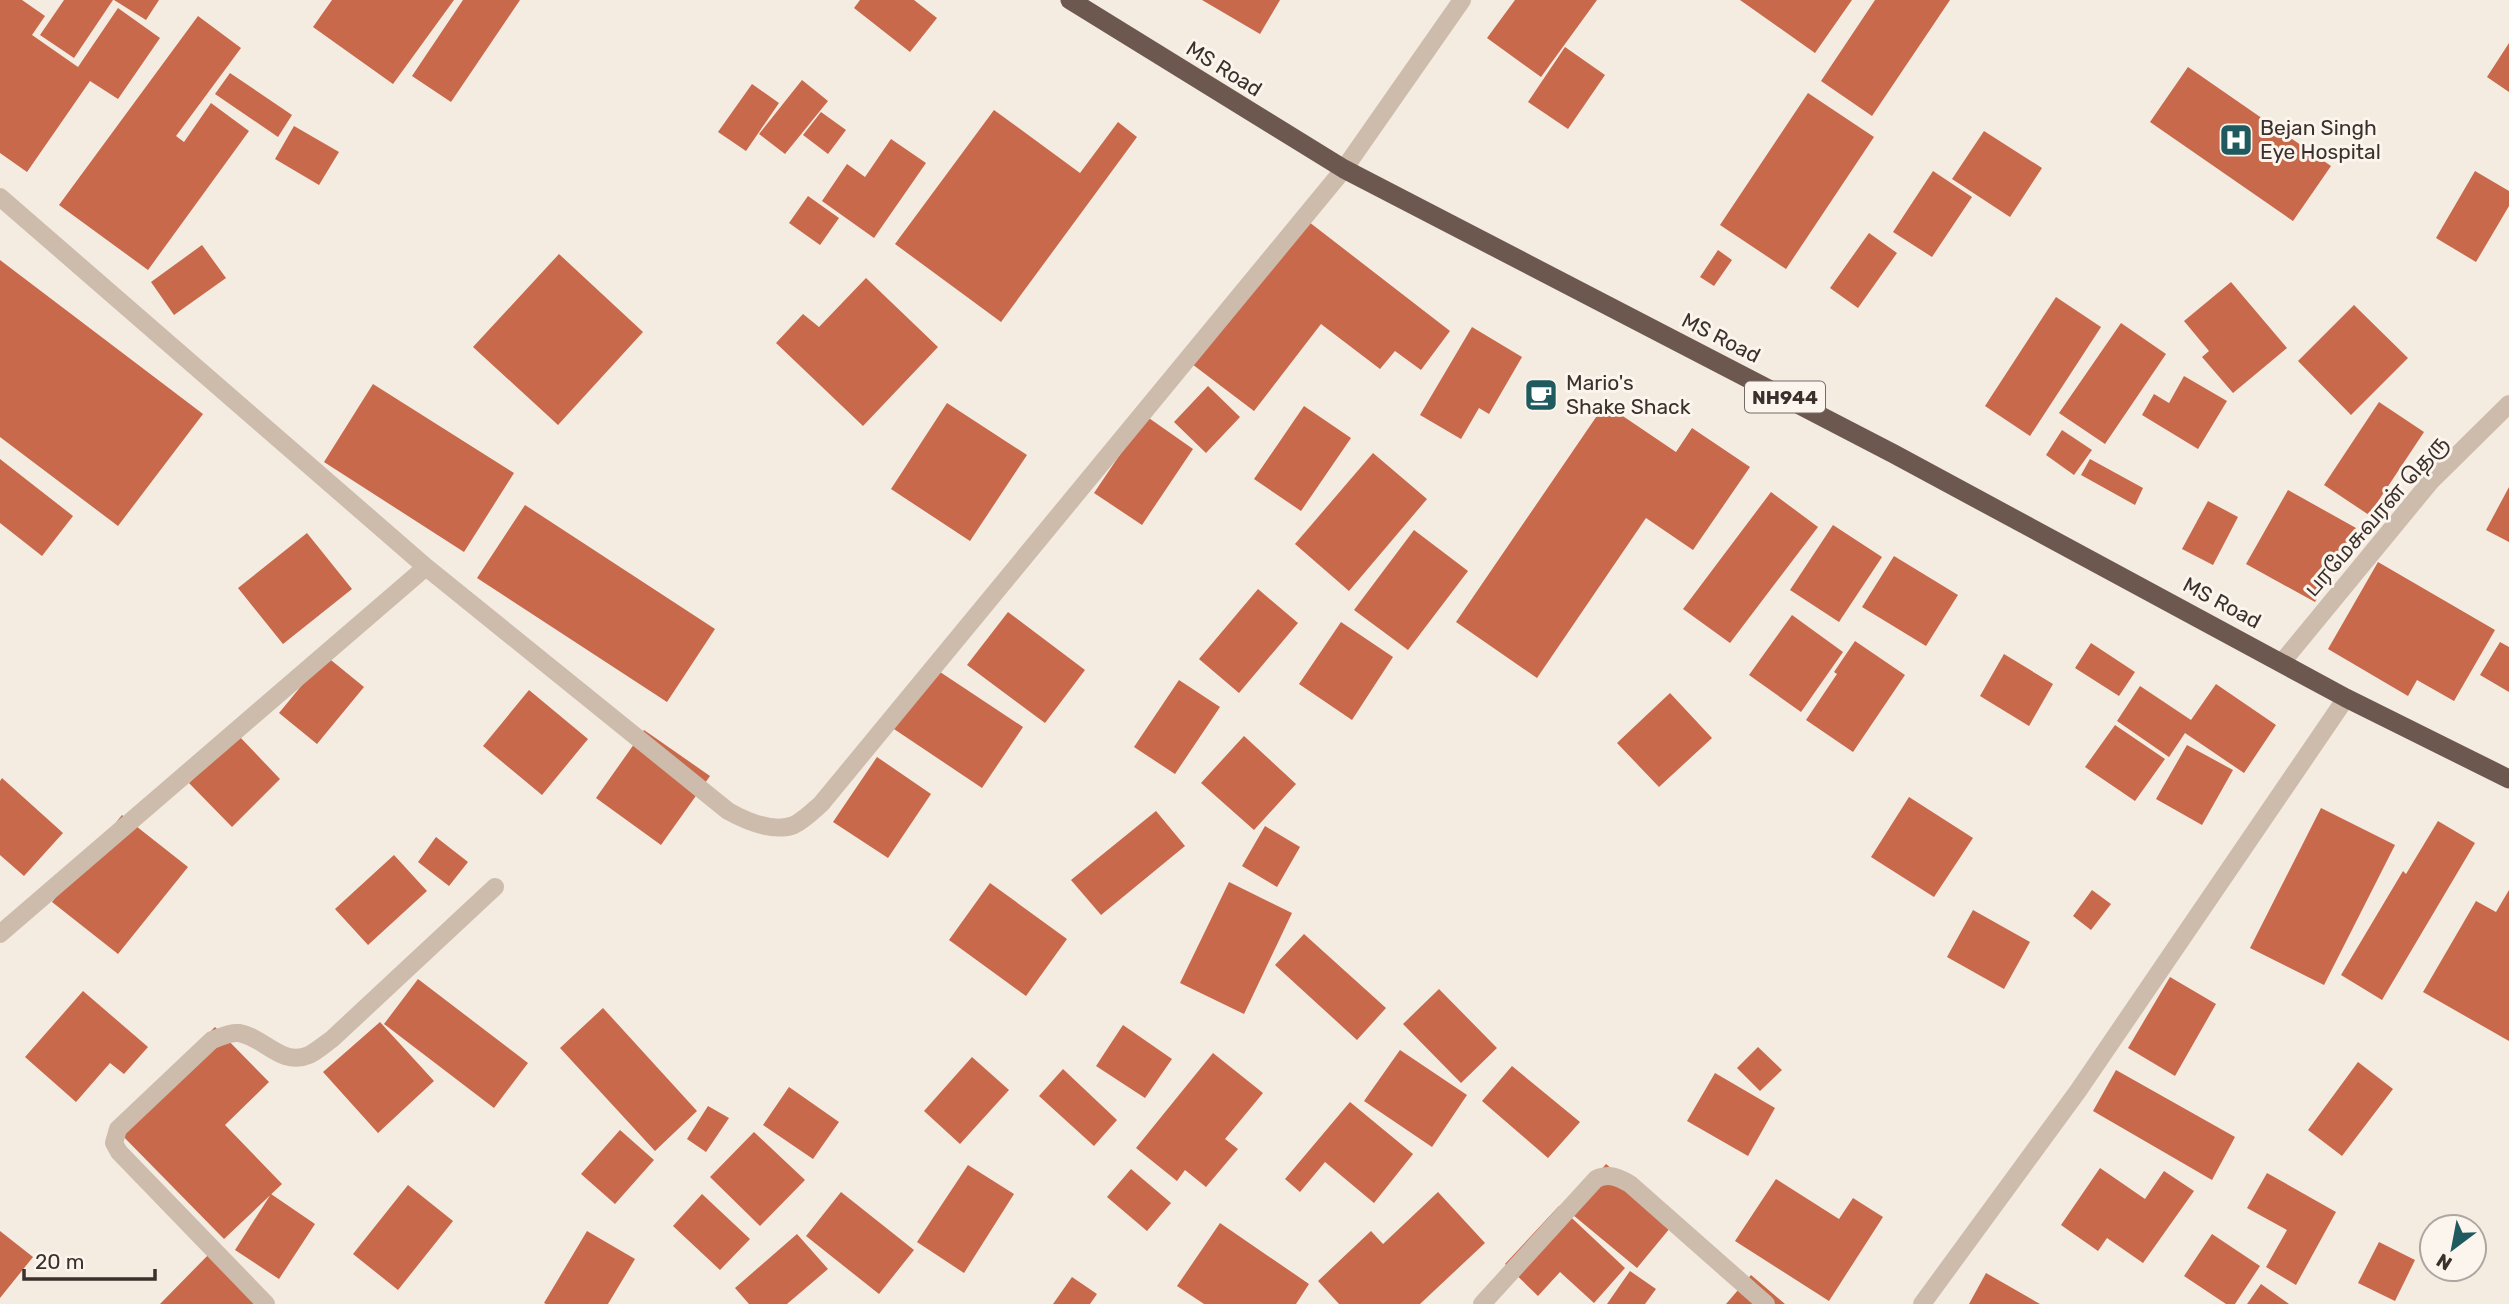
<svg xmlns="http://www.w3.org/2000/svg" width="2509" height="1304" font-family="Rubik,'Noto Sans Tamil',sans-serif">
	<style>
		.building { fill: #c8694b }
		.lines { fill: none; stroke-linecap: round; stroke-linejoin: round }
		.minor { stroke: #cdbbac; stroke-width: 18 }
		.tertiary { stroke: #cdbbac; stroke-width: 18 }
		.trunk { stroke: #6c584f; stroke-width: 19 }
		.labels { text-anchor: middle; stroke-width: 6; stroke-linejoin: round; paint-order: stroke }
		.shield { fill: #fbf5ee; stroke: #756b66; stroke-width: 2 }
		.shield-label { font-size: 19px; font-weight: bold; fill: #3b302b }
		.street-label { font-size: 21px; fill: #3b302b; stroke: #fbf5ee }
		.poi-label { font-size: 21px; fill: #3b302b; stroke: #fbf5ee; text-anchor: start }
	</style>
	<rect width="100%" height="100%" fill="#f4ebe1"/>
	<path class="building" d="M0,0H22L45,16L32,35L78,67L118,8L160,38L118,99L90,81L27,172L0,153Z
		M64,0H113L74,58L40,35Z
		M114,0H159L146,20Z
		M332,0H454L393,84L313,27Z
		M463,0H520L451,102L412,76Z
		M860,0H914L937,18L910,52L854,8Z
		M1202,0H1280L1260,34Z
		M1515,0H1597L1541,77L1487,38Z
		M1740,0H1852L1815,53Z
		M1875,0H1950L1872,116L1821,81Z
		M198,16L241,48L176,136L184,142L211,103L249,131L148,270L59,205Z
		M2509,43V92L2487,77Z
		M1565,47L1605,75L1568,129L1528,102Z
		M2188,67L2331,166L2293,221L2150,122Z
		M230,73L292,115L278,137L215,94Z
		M802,80L828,101L785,154L759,134Z
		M752,84L779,103L746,151L718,132Z
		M1808,93L1874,137L1786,269L1720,225Z
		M994,110L1080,173L1118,122L1137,137L1001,322L895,244Z
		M821,112L846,130L828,154L803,135Z
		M294,126L339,152L319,185L275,159Z
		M1984,131L2042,168L2010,217L1952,179Z
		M891,139L926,163L874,238L822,201L847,164L865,177Z
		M1933,171L1972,197L1932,257L1893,232Z
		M2475,171L2509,191V206L2476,262L2436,238Z
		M808,196L839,218L820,245L789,223Z
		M1300,215L1450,331L1421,370L1395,351L1380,369L1321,324L1254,411L1188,361Z
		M1869,233L1897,253L1858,308L1830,288Z
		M202,245L226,278L174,315L151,282Z
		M1718,250L1732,260L1714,286L1700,277Z
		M559,254L643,332L558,425L473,347Z
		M0,260L203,414L118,526L0,437Z
		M866,278L938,347L863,426L776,343L803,314L819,327Z
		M2231,282L2287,348L2233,393L2202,357L2209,351L2184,321Z
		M2056,297L2101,327L2030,436L1985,406Z
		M2354,305L2408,358L2351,415L2298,361Z
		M2121,323L2166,354L2105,444L2059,413Z
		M1472,327L1522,357L1489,414L1479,408L1461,439L1420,415Z
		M2184,376L2227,401L2198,449L2142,415L2154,394L2169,403Z
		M373,384L514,473L464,552L324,462Z
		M1208,386L1240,417L1206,453L1174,422Z
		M2379,402L2424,432L2369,515L2324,485Z
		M947,403L1027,455L970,541L891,489Z
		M1605,404L1676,452L1692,428L1750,467L1693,550L1646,518L1537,678L1456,622Z
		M1304,406L1351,438L1301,511L1254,479Z
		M1146,416L1193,449L1142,525L1094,493Z
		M2062,430L2092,450L2074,475L2046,455Z
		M1373,453L1427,499L1349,591L1295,544Z
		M0,459L73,516L42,556L0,523Z
		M2090,459L2143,488L2135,505L2081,475Z
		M2509,487V542L2486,530Z
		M2288,490L2356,528L2315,602L2246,564Z
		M1771,492L1818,527L1730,643L1683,609Z
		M2208,501L2238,517L2213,565L2182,549Z
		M525,505L715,629L667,702L477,578Z
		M1833,525L1882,557L1839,622L1790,590Z
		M1414,530L1468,571L1408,650L1354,610Z
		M307,533L352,589L283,644L238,588Z
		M1894,556L1958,595L1926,646L1862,607Z
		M2378,562L2495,630L2454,701L2417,680L2408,696L2328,649Z
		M1258,589L1298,623L1239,693L1199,659Z
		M1008,612L1085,670L1045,723L967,665Z
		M1792,615L1843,652L1801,712L1749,675Z
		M1341,622L1393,657L1352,720L1299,684Z
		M1855,641L1905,675L1853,752L1806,720L1837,674L1834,672Z
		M2500,642L2509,647V692L2480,675Z
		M2091,643L2135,672L2119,696L2075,668Z
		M2004,654L2053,684L2029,726L1980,696Z
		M326,656L364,687L317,744L279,713Z
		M928,664L1023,727L982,788L888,725Z
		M1179,680L1220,707L1175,774L1134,747Z
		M2216,684L2276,725L2244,773L2185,733L2169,757L2117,721L2140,686L2191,720Z
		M529,690L588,739L542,795L483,746Z
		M1670,693L1712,738L1659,787L1617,743Z
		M2115,725L2165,759L2135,801L2085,767Z
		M644,730L710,776L661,845L596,798Z
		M238,735L280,779L232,827L189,783Z
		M1244,736L1296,784L1254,830L1201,783Z
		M2187,745L2233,770L2202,825L2156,799Z
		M877,757L931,794L888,858L833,822Z
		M2,778L63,833L24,876L0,855V781Z
		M1909,797L1973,838L1934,897L1871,857Z
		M2321,808L2395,845L2324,985L2250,948Z
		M1156,811L1185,846L1101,915L1071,880Z
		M122,815L188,867L118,954L52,902Z
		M2438,821L2475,843L2382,1000L2341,975L2403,871L2406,874Z
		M1265,826L1300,847L1277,887L1242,866Z
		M436,837L468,862L449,886L418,862Z
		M394,855L427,891L368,945L335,909Z
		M1229,882L1292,913L1244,1014L1180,983Z
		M990,883L1067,939L1026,996L949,940Z
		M2092,890L2111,904L2091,930L2073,916Z
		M2509,890V1041L2423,992L2476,901L2496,912Z
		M1973,910L2030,942L2004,989L1947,957Z
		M1304,934L1386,1008L1357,1040L1275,965Z
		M2170,977L2216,1004L2175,1076L2128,1048Z
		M418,979L528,1063L494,1108L384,1024Z
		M1439,989L1497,1048L1461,1083L1403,1024Z
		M83,991L148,1047L124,1074L110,1063L76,1102L25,1057Z
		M603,1008L697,1111L655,1151L560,1048Z
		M380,1022L434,1081L378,1133L323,1072Z
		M1123,1025L1172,1059L1145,1098L1096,1066Z
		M215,1027L269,1082L225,1125L282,1184L224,1239L113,1126Z
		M1758,1047L1782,1070L1760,1091L1737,1068Z
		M1400,1050L1467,1095L1432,1147L1364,1101Z
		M1213,1053L1263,1093L1225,1139L1238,1149L1206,1187L1185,1170L1177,1181L1136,1148Z
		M972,1057L1009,1090L960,1144L924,1111Z
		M2358,1062L2393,1089L2342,1156L2308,1130Z
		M1512,1066L1580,1122L1548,1158L1482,1101Z
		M1063,1069L1117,1120L1094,1146L1039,1096Z
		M2116,1070L2235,1137L2212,1180L2093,1111Z
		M1715,1073L1775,1108L1748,1156L1687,1121Z
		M789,1087L839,1122L813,1159L763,1125Z
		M1350,1102L1413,1154L1374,1203L1325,1162L1300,1192L1285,1179Z
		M708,1106L729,1118L706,1152L687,1139Z
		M620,1130L654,1160L615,1204L581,1174Z
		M754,1132L805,1180L760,1226L710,1177Z
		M1606,1164L1675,1222L1637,1268L1567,1210Z
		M968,1165L1014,1194L964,1273L917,1242Z
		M2100,1168L2145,1199L2164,1171L2194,1191L2143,1263L2107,1238L2098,1251L2061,1225Z
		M1131,1169L1171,1203L1147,1231L1107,1197Z
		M2267,1173L2336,1212L2296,1285L2266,1267L2287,1230L2247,1208Z
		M1776,1179L1839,1219L1853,1198L1883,1217L1829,1301L1735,1241Z
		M408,1185L453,1221L398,1290L353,1254Z
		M841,1192L914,1250L879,1294L806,1236Z
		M1438,1192L1485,1243L1420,1304H1339L1318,1281L1371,1231L1383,1244Z
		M271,1194L315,1224L279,1279L235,1250Z
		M702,1194L750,1239L720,1270L673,1226Z
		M1559,1206L1625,1268L1594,1303L1560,1272L1538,1296L1505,1264Z
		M1220,1223L1309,1284L1296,1304H1204L1177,1286Z
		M0,1231L33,1257L0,1298Z
		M587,1231L635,1259L608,1304H546L544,1303Z
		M797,1234L828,1269L787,1304H749L735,1288Z
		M2212,1234L2260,1266L2235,1304H2226L2184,1276Z
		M2379,1242L2415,1260L2395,1301L2358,1283Z
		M213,1250L268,1304H160Z
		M1630,1271L1656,1289L1645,1304H1607Z
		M1986,1273L2040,1304H1969Z
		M1751,1275L1785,1304H1726Z
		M1072,1277L1097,1294L1090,1304H1053Z
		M2261,1284L2289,1304H2247Z"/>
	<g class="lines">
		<path class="minor" d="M0,197L426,567
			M2283,661L2431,481L2509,404
			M0,934L426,567L728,811C746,821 773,833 794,825C804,820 813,811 821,804L1344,169L1462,0
			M266,1304L119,1152L114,1143L118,1129L212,1040C221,1037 229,1032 239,1033C264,1037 281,1067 309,1055C317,1051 325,1044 332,1039L495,887
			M1482,1304L1596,1179C1609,1173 1618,1177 1630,1184L1766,1304"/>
		<path class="tertiary" d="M1922,1304L2078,1091L2346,698"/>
		<path class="trunk" d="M1070,0L1344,169L1894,454L2346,698L2509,779"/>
	</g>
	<defs>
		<symbol id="hospital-square" viewBox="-11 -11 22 22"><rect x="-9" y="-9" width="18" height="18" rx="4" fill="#1f5a5e" stroke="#fbf5ee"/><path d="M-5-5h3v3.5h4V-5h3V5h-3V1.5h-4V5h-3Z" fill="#fff"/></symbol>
		<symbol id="cafe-square" viewBox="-11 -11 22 22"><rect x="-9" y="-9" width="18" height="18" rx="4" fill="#1f5a5e" stroke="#fbf5ee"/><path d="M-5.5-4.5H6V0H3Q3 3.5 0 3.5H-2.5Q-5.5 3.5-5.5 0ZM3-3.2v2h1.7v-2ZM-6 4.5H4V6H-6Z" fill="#fff"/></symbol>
	</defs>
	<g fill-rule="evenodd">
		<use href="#hospital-square" x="2217" y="121" width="38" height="38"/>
		<use href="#cafe-square" x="1522" y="376" width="38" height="38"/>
	</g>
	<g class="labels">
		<rect class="shield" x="1745" y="381.5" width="80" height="31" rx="5"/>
		<g class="shield-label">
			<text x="1785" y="404">NH944</text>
		</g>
		<g class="street-label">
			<text transform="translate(1224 69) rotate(32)" y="7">MS Road</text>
			<text transform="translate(1721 338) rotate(27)" y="7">MS Road</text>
			<text transform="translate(2376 516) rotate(-49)" y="7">பரமேசுவரன் தெரு</text>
			<text transform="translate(2222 603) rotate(28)" y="7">MS Road</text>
		</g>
		<g class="poi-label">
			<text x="2260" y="135">Bejan Singh<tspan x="2260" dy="24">Eye Hospital</tspan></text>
			<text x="1566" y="390">Mario's<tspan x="1566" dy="24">Shake Shack</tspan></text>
		</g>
	</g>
	<g transform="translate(2453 1248) rotate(212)"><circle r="33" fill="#fbf5ee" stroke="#aea6a0" stroke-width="2"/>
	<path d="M0-5L12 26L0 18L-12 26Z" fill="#1f5a5e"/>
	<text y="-10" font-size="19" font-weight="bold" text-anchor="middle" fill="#3b302b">N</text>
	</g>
	<path d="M24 1269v10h131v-10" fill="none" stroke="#3b302b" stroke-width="3.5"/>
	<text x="35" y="1269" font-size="21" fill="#3b302b" stroke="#fbf5ee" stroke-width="5" paint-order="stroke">20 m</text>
</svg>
